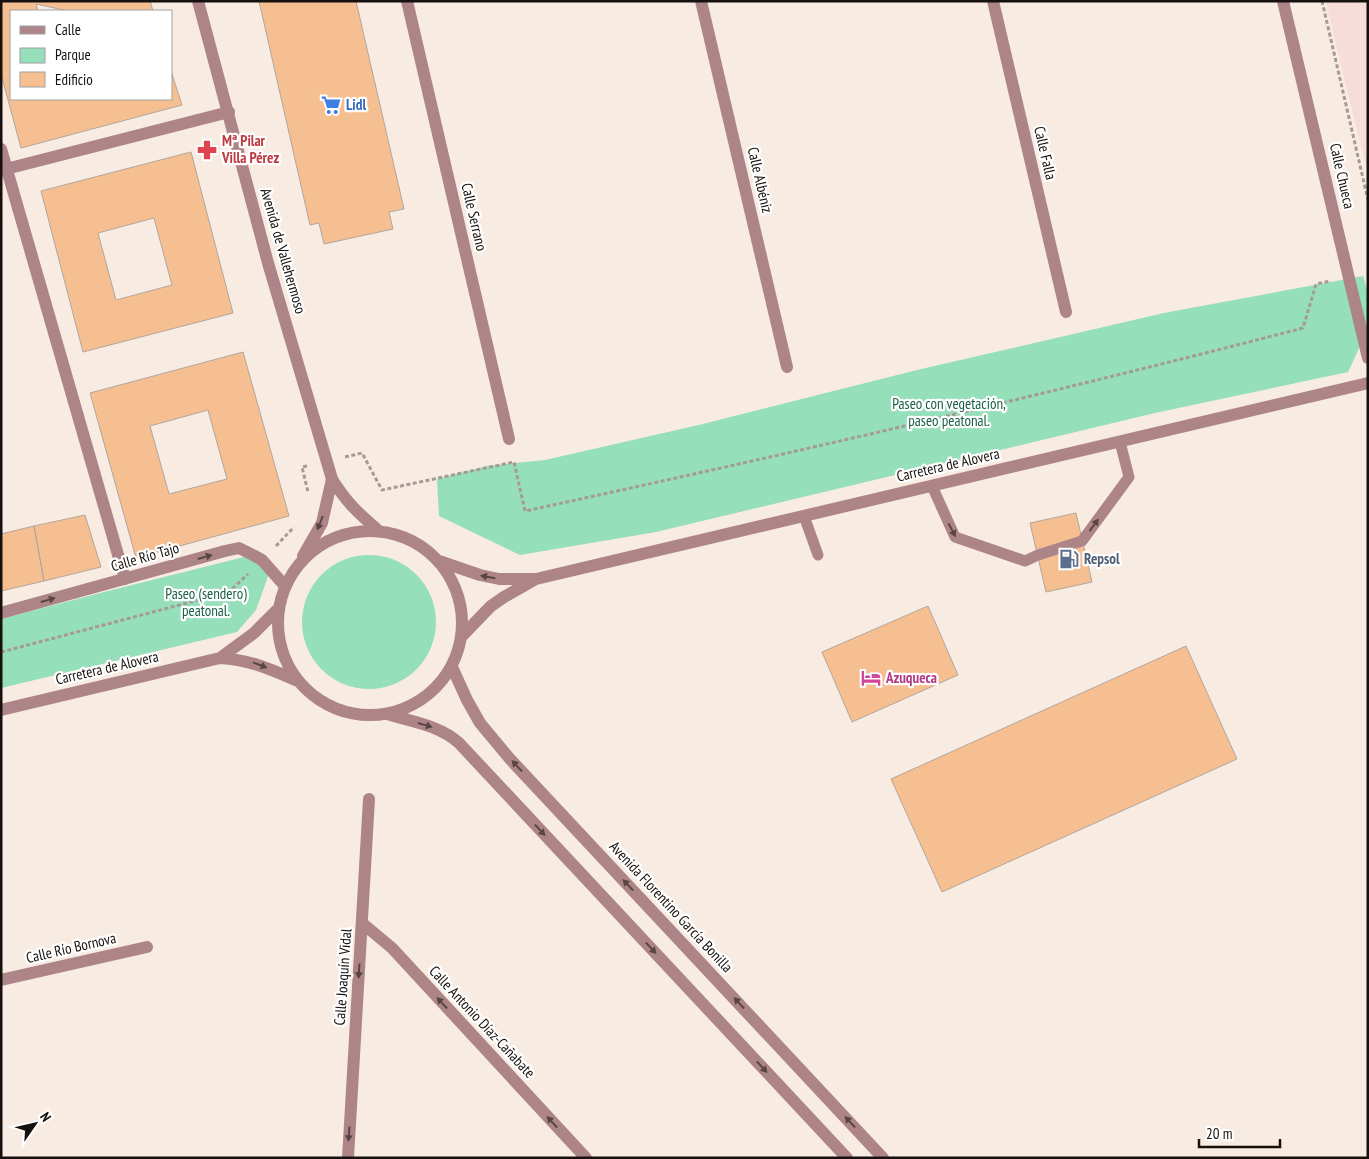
<svg xmlns="http://www.w3.org/2000/svg" width="1369" height="1159" font-family="'PT Sans Narrow',sans-serif">
	<style>
		.education { fill: #f7ddd9 }
		.green { fill: #95dfbb }
		.building { fill: #f6bf91; stroke: #b2a69d; fill-rule: evenodd }
		.lines { fill: none; stroke-linecap: round; stroke-linejoin: round }
		.path { stroke: #a59b94; stroke-width: 3; stroke-dasharray: 4 2.5; stroke-linecap: butt }
		.service { stroke: #ad8588; stroke-width: 11 }
		.minor { stroke: #ad8588; stroke-width: 12 }
		.tertiary { stroke: #ad8588; stroke-width: 12 }
		.oneway { fill: #5a4545 }
		.labels { text-anchor: middle; stroke-width: 4.5; stroke-linejoin: round; paint-order: stroke }
		.shop-label { font-size: 15px; font-weight: bold; fill: #366cbe; stroke: #fff; text-anchor: start }
		.health-label { font-size: 15px; font-weight: bold; fill: #be3a42; stroke: #fff; text-anchor: start }
		.street-label { font-size: 15px; fill: #16110e; stroke: #fff }
		.park-label { font-size: 15px; fill: #1a6145; stroke: #fff }
		.service-label { font-size: 15px; font-weight: bold; fill: #4e5e75; stroke: #fff; text-anchor: start }
		.hotel-label { font-size: 15px; font-weight: bold; fill: #b23c85; stroke: #fff; text-anchor: start }
	</style>
	<rect width="100%" height="100%" fill="#f8ebe2"/>
	<path class="education" d="M1326,1H1368V175L1330,20Z"/>
	<path class="green" d="M1363,276L1368,293V329L1348,372L1155,413L656,532L520,555L439,516L437,479L487,466L545,460L703,424L917,370L1164,313Z
		M252,555L271,568L256,610L237,632L1,688V619L96,594Z
		M302 622a67 67 0 1 1 134 0a67 67 0 1 1-134 0Z"/>
	<path class="building" d="M1,1H150L153,11H68L36,4L38,11H11V99H171V71L182,105L21,148L1,74Z
		M259,1H356L404,209L389,212L393,229L324,244L319,223L310,225Z
		M191,152L233,313L83,352L41,191ZM154,218L172,285L116,300L98,233Z
		M243,352L289,516L136,558L90,393ZM208,410L227,479L169,494L150,426Z
		M1076,513L1092,582L1046,592L1030,523Z
		M85,515L101,567L44,581L34,526Z
		M34,526L44,581L1,591V534Z
		M928,606L958,675L852,722L822,652Z
		M1186,646L1237,759L942,892L891,779Z"/>
	<g class="lines">
		<path class="path" d="M1322,1L1368,200
			M345,457L362,453L382,490L514,462L525,511C785,455 1045,395 1303,328L1316,284L1331,281
			M307,466L302,467L308,492
			M276,546L294,527
			M1,652L229,592L248,574"/>
		<path class="service" d="M932,486L955,537L1025,561L1038,555L1082,541L1129,477L1120,442
			M804,516L818,555"/>
		<path class="minor" d="M198,1L268,263L332,479
			M407,1L509,439
			M701,1L787,367
			M993,1L1066,312
			M1283,1L1368,358
			M1,149L125,579
			M1,167L6,169L229,112
			M1,613L225,551L239,548L253,555L262,560L285,586
			M362,923L392,948L586,1158
			M1,980L147,947
			M348,1158L369,799"/>
		<path class="tertiary" d="M332,479C346,502 359,514 379,531
			M278 623a92 92 0 1 1 184 0a92 92 0 1 1-184 0Z
			M303,556L322,523L332,479
			M439,561L480,575L499,579H536L1368,383
			M462,636L491,606L504,597L534,580
			M220,658L254,633L278,609
			M452,667L467,700L480,723L510,759L883,1158
			M1,710L220,658C251,660 270,669 298,681
			M387,714C412,722 439,725 459,743L847,1158"/>
	</g>
	<defs><path id="oneway-solid" d="M-6-.8H1V-3.2L6.5 0L1 3.2V.8H-6Z" transform="scale(1.25)"/></defs>
	<g class="oneway">
		<use href="#oneway-solid" transform="translate(320 523) rotate(112)"/>
		<use href="#oneway-solid" transform="translate(1094 525) rotate(-54)"/>
		<use href="#oneway-solid" transform="translate(952 530) rotate(62)"/>
		<use href="#oneway-solid" transform="translate(205 557) rotate(-16)"/>
		<use href="#oneway-solid" transform="translate(488 577) rotate(-170)"/>
		<use href="#oneway-solid" transform="translate(48 600) rotate(-16)"/>
		<use href="#oneway-solid" transform="translate(260 665) rotate(21)"/>
		<use href="#oneway-solid" transform="translate(425 725) rotate(16)"/>
		<use href="#oneway-solid" transform="translate(517 766) rotate(-133)"/>
		<use href="#oneway-solid" transform="translate(540 830) rotate(47)"/>
		<use href="#oneway-solid" transform="translate(628 885) rotate(-133)"/>
		<use href="#oneway-solid" transform="translate(651 948) rotate(47)"/>
		<use href="#oneway-solid" transform="translate(359 971) rotate(94)"/>
		<use href="#oneway-solid" transform="translate(442 1003) rotate(-133)"/>
		<use href="#oneway-solid" transform="translate(739 1003) rotate(-133)"/>
		<use href="#oneway-solid" transform="translate(762 1067) rotate(47)"/>
		<use href="#oneway-solid" transform="translate(552 1122) rotate(-133)"/>
		<use href="#oneway-solid" transform="translate(850 1122) rotate(-133)"/>
		<use href="#oneway-solid" transform="translate(349 1134) rotate(94)"/>
	</g>
	<defs>
		<symbol id="supermarket-bare" viewBox="-9 -9 18 18"><path d="M-6-5.5h2.5l.6 2H6L4.5 2H-2.5L-4.4-4H-6ZM-1.5 3.2a1.3 1.3 0 1 0 .1 0ZM3 3.2a1.3 1.3 0 1 0 .1 0Z" fill="#3f7fe0" stroke="#fff" stroke-width="2.5" paint-order="stroke"/></symbol>
		<symbol id="pharmacy-bare" viewBox="-9 -9 18 18"><path d="M-2-6h4v4h4v4h-4v4h-4v-4h-4v-4h4Z" fill="#e0444e" stroke="#fff" stroke-width="2.5" paint-order="stroke"/></symbol>
		<symbol id="fuel-bare" viewBox="-9 -9 18 18"><path d="M-5.5-6h7V0h2V4h1.3V-2.5L3-4.5l.8-.8L6-3V5H2.5V1h-1V6h-7ZM-4.2-4.7v3.2H.2V-4.7Z" fill="#5c6f8a" stroke="#fff" stroke-width="2.5" paint-order="stroke"/></symbol>
		<symbol id="hotel-bare" viewBox="-9 -9 18 18"><path d="M-6-4.5h1.5V1H6V5H4.5V3h-9V5H-6ZM-4 0a1.8 1.8 0 1 1 3.6 0ZM.5 0V-2.5h3Q6-2.5 6 0Z" fill="#d1479c" stroke="#fff" stroke-width="2.5" paint-order="stroke"/></symbol>
	</defs>
	<g fill-rule="evenodd">
		<use href="#supermarket-bare" x="317" y="91" width="28" height="28"/>
		<use href="#pharmacy-bare" x="193" y="136" width="28" height="28"/>
		<use href="#fuel-bare" x="1055" y="545" width="28" height="28"/>
		<use href="#hotel-bare" x="857" y="664" width="28" height="28"/>
	</g>
	<g class="labels">
		<g class="shop-label">
			<text x="346" y="110">Lidl</text>
		</g>
		<g class="health-label">
			<text x="222" y="146">Mª Pilar<tspan x="222" dy="17">Villa Pérez</tspan></text>
		</g>
		<g class="street-label">
			<text transform="translate(1045 153) rotate(77)" y="5">Calle Falla</text>
			<text transform="translate(1342 176) rotate(77)" y="5">Calle Chueca</text>
			<text transform="translate(760 180) rotate(77)" y="5">Calle Albéniz</text>
			<text transform="translate(474 217) rotate(77)" y="5">Calle Serrano</text>
			<text transform="translate(283 251) rotate(74)" y="5">Avenida de Vallehermoso</text>
			<text transform="translate(948 465) rotate(-13)" y="5">Carretera de Alovera</text>
			<text transform="translate(145 557) rotate(-16)" y="5">Calle Río Tajo</text>
			<text transform="translate(107 668) rotate(-13)" y="5">Carretera de Alovera</text>
			<text transform="translate(671 907) rotate(47)" y="5">Avenida Florentino García Bonilla</text>
			<text transform="translate(71 948) rotate(-13)" y="5">Calle Río Bornova</text>
			<text transform="translate(343 977) rotate(-86)" y="5">Calle Joaquín Vidal</text>
			<text transform="translate(482 1022) rotate(47)" y="5">Calle Antonio Díaz-Cañabate</text>
		</g>
		<g class="park-label">
			<text x="949" y="409">Paseo con vegetación,<tspan x="949" dy="17">paseo peatonal.</tspan></text>
			<text x="206" y="599">Paseo (sendero)<tspan x="206" dy="17">peatonal.</tspan></text>
		</g>
		<g class="service-label">
			<text x="1084" y="564">Repsol</text>
		</g>
		<g class="hotel-label">
			<text x="886" y="683">Azuqueca</text>
		</g>
	</g>
	<rect width="1369" height="1159" fill="none" stroke="#16110e" stroke-width="5"/>
	<rect x="10" y="10" width="162" height="90" fill="#ffffff" stroke="#a2a09f"/>
	<rect x="20" y="26" width="25" height="8" fill="#ad8588" stroke="#a2a09f"/>
	<text x="55" y="35" font-size="15" fill="#16110e">Calle</text>
	<rect x="20" y="48" width="25" height="15" fill="#95dfbb" stroke="#a2a09f"/>
	<text x="55" y="60" font-size="15" fill="#16110e">Parque</text>
	<rect x="20" y="72" width="25" height="15" fill="#f6bf91" stroke="#a2a09f"/>
	<text x="55" y="85" font-size="15" fill="#16110e">Edificio</text>
	<g transform="translate(35 1124) rotate(56)" stroke="#ffffff" stroke-width="4" paint-order="stroke">
	<path d="M0-4L9 19L0 12L-9 19Z" fill="#16110e"/>
	<text y="-8" font-size="14" font-weight="bold" text-anchor="middle" fill="#16110e">N</text>
	</g>
	<path d="M1199 1139v8h81v-8" fill="none" stroke="#16110e" stroke-width="2.5"/>
	<text x="1206" y="1139" font-size="15" fill="#16110e" stroke="#ffffff" stroke-width="4" paint-order="stroke">20 m</text>
</svg>
